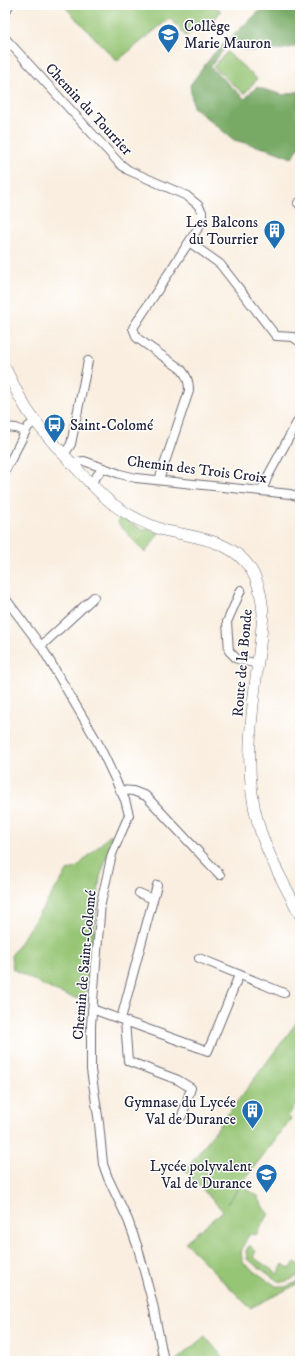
<svg xmlns="http://www.w3.org/2000/svg" width="305" height="1366" font-family="'IM FELL DW Pica',serif">
	<style>
		.green { fill: #96c574; stroke: #5c7458 }
		.forest { fill: #78aa66; stroke: #4d6650 }
		.lines { fill: none; stroke-linecap: round; stroke-linejoin: round }
		.minor-casing { stroke: #6d6974; stroke-width: 10 }
		.secondary-casing { stroke: #6d6974; stroke-width: 12 }
		.minor { stroke: #fff; stroke-width: 8 }
		.secondary { stroke: #fff; stroke-width: 11 }
		.labels { text-anchor: middle; stroke-width: 3; stroke-linejoin: round; paint-order: stroke }
		.poi-label { font-size: 15px; fill: #22223b; stroke: #fff; text-anchor: end }
		.street-label { font-size: 15px; fill: #22223b; stroke: #fff }
	</style>
	<rect width="100%" height="100%" fill="#fff"/>
	<filter id="ink" filterUnits="userSpaceOnUse"><feTurbulence type="fractalNoise" baseFrequency=".025" numOctaves="2"/><feDisplacementMap in="SourceGraphic" scale="8" xChannelSelector="R" yChannelSelector="G"/><feConvolveMatrix kernelMatrix="1 2 1 2 8 2 1 2 1" color-interpolation-filters="sRGB"/></filter>
	<filter id="wash" filterUnits="userSpaceOnUse"><feTurbulence type="fractalNoise" baseFrequency=".012" numOctaves="4" result="noise"/><feDisplacementMap in="SourceGraphic" scale="16" xChannelSelector="R" yChannelSelector="G"/><feGaussianBlur stdDeviation="0.9" result="paint"/><feColorMatrix in="noise" values="0 0 0 0 0 0 0 0 0 0 0 0 0 0 0 0 0 1.4 0 .05"/><feComposite in="paint" operator="in"/></filter>
	<g filter="url(#wash)">
		<rect width="100%" height="100%" fill="#f9eedf"/>
		<path class="green" d="M63,5H213L221,11L214,20L196,28L186,36L170,18L117,61Z
			M227,52L257,79L244,94L213,67Z
			M121,515L125,520L144,530L149,529L159,533L145,553L117,522Z
			M110,835L115,836L110,847L100,877L88,988L82,999C61,997 32,979 13,969L11,956L68,870L76,868Z
			M300,1018V1099L288,1116L291,1119L241,1184L227,1204L241,1185L258,1196L263,1207L269,1214L256,1235L252,1234L249,1235C243,1246 238,1251 244,1264L276,1286L285,1287L300,1281V1283L250,1308L185,1242L223,1211L185,1171Z
			M249,1245L256,1251L253,1257L278,1274L283,1264L290,1269L295,1262L300,1265V1275C293,1278 286,1284 278,1281L247,1259L246,1251Z
			M205,1336L226,1361H175Z"/>
		<path class="forest" d="M266,5H300V46L278,50L252,51L227,45L210,67L245,99L256,87L283,95L300,91V146L292,158L271,150L234,140L193,107L190,85L214,53Z"/>
	</g>
	<g filter="url(#ink)">
		<g class="lines">
			<defs>
				<path id="minor" d="M5,13L9,5
					M5,38L119,163L128,170L187,196L198,205L202,212V222L133,328L137,338L181,369C187,376 189,381 189,391L159,480
					M298,203L300,205
					M189,242L220,264L276,336L293,337L300,342
					M5,427L16,428L25,432
					M64,455L71,444L88,361
					M71,463L84,461L120,474L136,478L290,494L300,497
					M5,471L28,427L35,421
					M91,483L103,468
					M262,491L268,476L300,417
					M241,590L227,622L229,651L237,659L258,664
					M5,598L41,646L98,743L125,800L129,815L112,854L101,903L91,1025V1070L99,1123L103,1164L108,1178L128,1220L138,1248L153,1305L164,1361
					M41,646L94,597
					M120,790L133,791L146,796L220,875
					M139,893L153,899
					M199,958L284,993
					M92,1009L208,1051L239,975
					M121,1019L157,885
					M125,1021L128,1061L178,1080L191,1088L182,1116"/>
				<path id="secondary" d="M5,368C13,383 20,400 30,414C44,433 61,452 77,469C89,482 101,495 114,505C129,516 146,524 163,530C180,534 197,536 214,542C249,554 261,579 263,614C258,683 239,756 258,823C267,855 285,885 300,915"/>
			</defs>
			<use href="#minor" class="minor-casing"/>
			<use href="#secondary" class="secondary-casing"/>
			<use href="#minor" class="minor"/>
			<use href="#secondary" class="secondary"/>
		</g>
	</g>
	<defs>
		<symbol id="school-pin" viewBox="-11 -11 22 30"><path d="M0 17L-7.5 6A9.5 9.5 0 1 1 7.5 6Z" fill="#1f6fb2" stroke="#fff"/><path d="M0-5L7-2L0 1L-7-2ZM-4 1L0 2.5L4 1V4Q0 6-4 4Z" fill="#fff"/></symbol>
		<symbol id="building-pin" viewBox="-11 -11 22 30"><path d="M0 17L-7.5 6A9.5 9.5 0 1 1 7.5 6Z" fill="#1f6fb2" stroke="#fff"/><path d="M-4-6H4V6H1V3H-1V6H-4ZM-2.5-4.3h1.7v1.8h-1.7ZM.8-4.3h1.7v1.8H.8ZM-2.5-1h1.7V.8h-1.7ZM.8-1h1.7V.8H.8Z" fill="#fff"/></symbol>
		<symbol id="bus-pin" viewBox="-11 -11 22 30"><path d="M0 17L-7.5 6A9.5 9.5 0 1 1 7.5 6Z" fill="#1f6fb2" stroke="#fff"/><path d="M-5-6H5V4H4V6H2V4H-2V6H-4V4H-5ZM-3.5-4V0h7V-4ZM-3.5 1.2v1.5H-2V1.2ZM2 1.2v1.5H3.5V1.2Z" fill="#fff"/></symbol>
	</defs>
	<g fill-rule="evenodd">
		<use href="#school-pin" x="156" y="22" width="25" height="34"/>
		<use href="#building-pin" x="262" y="218" width="25" height="34"/>
		<use href="#bus-pin" x="42" y="412" width="25" height="34"/>
		<use href="#building-pin" x="240" y="1098" width="25" height="34"/>
		<use href="#school-pin" x="254" y="1162" width="25" height="34"/>
	</g>
	<g class="labels">
		<g class="poi-label">
			<text x="184" y="31" text-anchor="start">Collège<tspan x="184" dy="17">Marie Mauron</tspan></text>
			<text x="258" y="227">Les Balcons<tspan x="258" dy="17">du Tourrier</tspan></text>
			<text x="70" y="430" text-anchor="start">Saint-Colomé</text>
			<text x="236" y="1107">Gymnase du Lycée<tspan x="236" dy="17">Val de Durance</tspan></text>
			<text x="252" y="1171">Lycée polyvalent<tspan x="252" dy="17">Val de Durance</tspan></text>
		</g>
		<g class="street-label">
			<text transform="translate(89 109) rotate(47)" y="5">Chemin du Tourrier</text>
			<text transform="translate(197 469) rotate(7)" y="5">Chemin des Trois Croix</text>
			<text transform="translate(242 663) rotate(-85)" y="5">Route de la Bonde</text>
			<text transform="translate(84 965) rotate(-85)" y="5">Chemin de Saint-Colomé</text>
		</g>
	</g>
	<rect width="305" height="1366" fill="none" stroke="#fff" stroke-width="20"/>
</svg>
